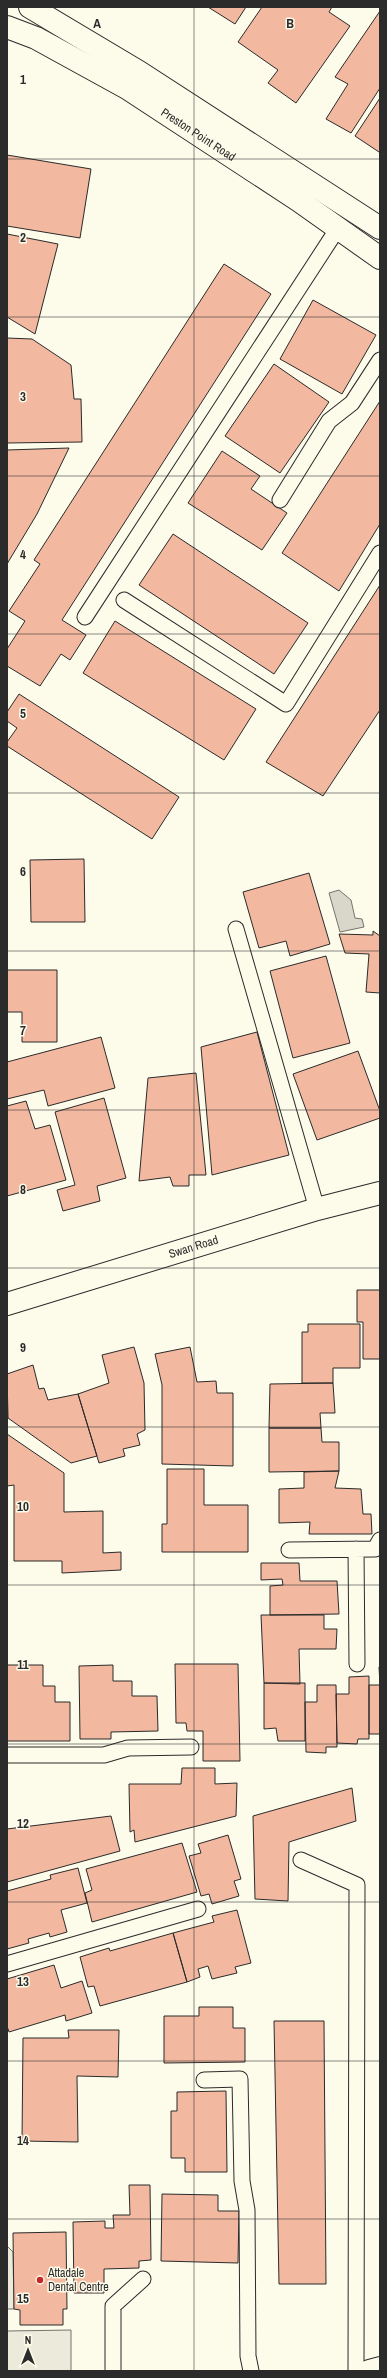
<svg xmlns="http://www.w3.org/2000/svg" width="387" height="2378" font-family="'Archivo Narrow',sans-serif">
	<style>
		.parking { fill: #eceadb; stroke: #74746e }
		.water { fill: #d8d7c9; stroke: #74746e }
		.building { fill: #f2b8a0; stroke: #2b2b2b }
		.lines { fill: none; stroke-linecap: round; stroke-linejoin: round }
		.lane-casing { stroke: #2b2b2b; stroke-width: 17 }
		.secondary-casing { stroke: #2b2b2b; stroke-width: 24 }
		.highway-casing { stroke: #2b2b2b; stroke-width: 24 }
		.lane { stroke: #fdfbea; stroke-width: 15 }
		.secondary { stroke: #fdfbea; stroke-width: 22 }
		.highway { stroke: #fdfbea; stroke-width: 22 }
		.grid { fill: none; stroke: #2b2b2b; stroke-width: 1; stroke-opacity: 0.55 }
		.poi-dot { fill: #c62828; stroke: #fdfbea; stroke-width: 1.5 }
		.labels { text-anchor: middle; stroke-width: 3; stroke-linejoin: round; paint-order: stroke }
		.street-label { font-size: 12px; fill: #2b2b2b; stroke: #fdfbea }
		.poi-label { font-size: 12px; fill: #2b2b2b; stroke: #fdfbea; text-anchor: start }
		.grid-label { font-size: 13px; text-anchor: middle; font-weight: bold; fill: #2b2b2b; stroke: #fdfbea; stroke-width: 3; stroke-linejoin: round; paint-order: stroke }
	</style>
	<rect width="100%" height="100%" fill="#fdfbea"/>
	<path class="parking" d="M7,2246L13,2252L14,2309H7Z
		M71,2330V2371H7V2331Z"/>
	<path class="water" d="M339,890L351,900L355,918L362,919L364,927L340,932L329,893Z"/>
	<path class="building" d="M208,7H246L235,24Z
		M262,7H332L329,12L350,26L296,103L268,83L278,70L238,42Z
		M380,11V88L351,133L326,119L348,84L335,77Z
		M380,98V151L379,152L355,136Z
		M7,155L91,169L80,238L7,226Z
		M7,234L58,244L35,334L7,317Z
		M224,264L271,294L62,620L86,635L70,660L61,654L40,686L7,666V649L25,621L9,611L40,564L34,560Z
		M313,300L376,335L342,394L280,359Z
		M7,338L32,339L71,365L74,399H81L82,442L7,443Z
		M274,364L329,402L280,473L225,436Z
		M380,401V524L339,591L282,553Z
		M69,448L37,514L7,564V450Z
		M222,451L260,476L251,489L287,513L262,550L188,503Z
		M173,534L308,623L274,674L139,585Z
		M380,585V710L323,796L266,762Z
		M115,621L256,709L224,760L83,673Z
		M19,694L179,797L152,839L7,746V742L17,728L7,721V712Z
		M84,859L85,922H31L30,860Z
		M309,873L330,944L290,956L286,941L259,948L243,892Z
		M373,931L380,936V993L366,992L369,954L345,953L339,934L373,935Z
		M326,956L350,1043L293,1058L270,971Z
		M7,970H57V1042H22V1012H7Z
		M257,1032L289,1155L212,1175L201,1047Z
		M101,1037L115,1088L48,1106L44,1090L7,1099V1062Z
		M358,1051L380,1111V1118L317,1140L293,1074Z
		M196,1073L206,1175H189V1186H173L170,1177L139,1181L148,1078Z
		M104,1098L126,1178L97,1186L100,1201L63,1211L57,1190L75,1185L55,1112Z
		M26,1101L35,1129L50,1125L66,1180L7,1196V1106Z
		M357,1290H380V1359H363V1322H357Z
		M308,1324H360V1368H333V1383H302V1332H308Z
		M134,1347L144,1383L145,1430L137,1434L140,1445L123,1449L125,1456L99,1463L78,1394L109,1383L102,1355Z
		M190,1347L197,1382L216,1381L217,1393H233V1466L162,1464V1385L155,1354Z
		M33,1365L39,1389L44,1388L48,1400L78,1394L97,1456L71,1463L8,1418L7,1374Z
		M333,1383L335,1413H320L321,1428H269L270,1384Z
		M269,1428H321L322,1442H339V1471L269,1472Z
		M7,1434L64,1473V1512L103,1511V1553L121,1552V1570L62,1573V1561H14V1485L7,1486Z
		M167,1469H204V1505H248V1552H162V1524H167Z
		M339,1471L335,1488L361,1489L363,1514H371L372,1534H309L310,1522L279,1523V1489L304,1488V1472Z
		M261,1563H299L300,1581H337L339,1614L270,1615V1586L283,1585L282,1579L261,1580Z
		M261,1615H324V1629H337L336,1649H299L300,1684L264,1683Z
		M175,1664H238L240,1761H203V1731H187L186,1723H176Z
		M7,1665H43V1686H55V1702H70V1741H7Z
		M113,1665V1681H132V1696H157L158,1731L111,1732V1739H80L79,1666Z
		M379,1667H380V1734H369V1685H380Z
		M369,1676V1739H358L357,1744L337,1743L336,1694H349V1677Z
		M264,1683H305V1741H278L276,1728L264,1729Z
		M317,1685H336L337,1747H326V1753L306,1752L305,1702H317Z
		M182,1768H215V1784L237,1783L236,1816L135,1842L134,1830L130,1832L129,1784H181Z
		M352,1788L356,1821L289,1842L288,1901L255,1899L253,1816Z
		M111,1816L120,1851L7,1882V1829Z
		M228,1835L241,1879L234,1881L239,1896L212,1904L209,1894L201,1896L189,1856L201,1853L198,1844Z
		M182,1843L197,1892L92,1922L85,1893L92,1890L86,1869Z
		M78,1868L87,1903L61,1910L67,1932L50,1937L49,1933L28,1939L29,1943L7,1949V1891L51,1879L50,1875Z
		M237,1910L251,1963L235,1967L237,1973L212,1979L208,1966L198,1969L200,1977L187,1982L173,1933L214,1922L212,1916Z
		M173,1933L187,1982L100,2006L94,1986L88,1987L80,1957L109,1948L110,1951Z
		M54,1965L61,1988L82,1981L92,2013L66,2021L65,2015L9,2032L7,2026V1979Z
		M199,2007H233V2028H245V2062L164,2063V2016H199Z
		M274,2021H324L326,2284H279Z
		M68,2030H119L118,2077L77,2076L78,2142L22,2141L23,2038H69Z
		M226,2091L227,2172H185V2158H171V2111H177V2092Z
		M129,2185H150L151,2260L139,2261V2268L104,2269V2293H74L73,2222L105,2221V2228H114L113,2215H130Z
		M162,2194L218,2195V2211H239L238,2263L161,2261Z
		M66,2232L67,2309H63V2325H20V2310L14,2309L13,2233Z"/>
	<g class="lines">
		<defs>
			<path id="lane" d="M280,500L329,421L352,403L380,360
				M124,600L286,704L380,553
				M85,617L338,228
				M236,929L317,1209
				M356,1549L357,1664
				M289,1550L375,1549L380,1540
				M7,1755H104L128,1748L191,1747
				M301,1860L357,1885L356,2371
				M7,1964L198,1909
				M204,2080L240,2079L242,2181L247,2210L248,2356L251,2371
				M113,2371V2306L143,2279"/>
			<g id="secondary">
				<path d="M30,7L139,72L380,228"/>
				<path id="s1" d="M7,27L36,38L127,88L298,200L380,258"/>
				<path id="s2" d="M7,1304L317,1209L380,1193"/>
			</g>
			<path id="highway" d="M369,2371L380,2368"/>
		</defs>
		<use href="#lane" class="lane-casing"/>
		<use href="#secondary" class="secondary-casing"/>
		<use href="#highway" class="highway-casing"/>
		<use href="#lane" class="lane"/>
		<use href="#secondary" class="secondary"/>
		<use href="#highway" class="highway"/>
	</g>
	<path class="grid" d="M194,7V2371M7,159H380M7,317H380M7,476H380M7,634H380M7,793H380M7,951H380M7,1110H380M7,1268H380M7,1427H380M7,1585H380M7,1744H380M7,1902H380M7,2061H380M7,2219H380"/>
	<circle class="poi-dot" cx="40" cy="2280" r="4"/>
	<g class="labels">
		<g class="street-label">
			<text dy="4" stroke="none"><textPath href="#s1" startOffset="220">Preston Point Road</textPath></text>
			<text dy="4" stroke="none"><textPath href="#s2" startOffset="195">Swan Road</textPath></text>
		</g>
		<g class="poi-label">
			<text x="48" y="2277">Attadale<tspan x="48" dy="14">Dental Centre</tspan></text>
		</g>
	</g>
	<g class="grid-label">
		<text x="97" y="28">A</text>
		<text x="290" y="28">B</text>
		<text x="23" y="84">1</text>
		<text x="23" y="242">2</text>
		<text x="23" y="401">3</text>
		<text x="23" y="559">4</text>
		<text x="23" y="718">5</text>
		<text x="23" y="876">6</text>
		<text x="23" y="1035">7</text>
		<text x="23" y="1194">8</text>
		<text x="23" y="1352">9</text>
		<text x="23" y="1511">10</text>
		<text x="23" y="1669">11</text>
		<text x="23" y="1828">12</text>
		<text x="23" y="1986">13</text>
		<text x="23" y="2145">14</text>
		<text x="23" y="2303">15</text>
	</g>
	<rect width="387" height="2378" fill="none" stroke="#2b2b2b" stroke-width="16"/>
	<g transform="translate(28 2350)" stroke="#fdfbea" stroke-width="3" paint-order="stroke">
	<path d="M0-3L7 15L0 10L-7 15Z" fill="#2b2b2b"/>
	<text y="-6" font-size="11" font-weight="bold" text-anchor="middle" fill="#2b2b2b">N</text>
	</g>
</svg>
